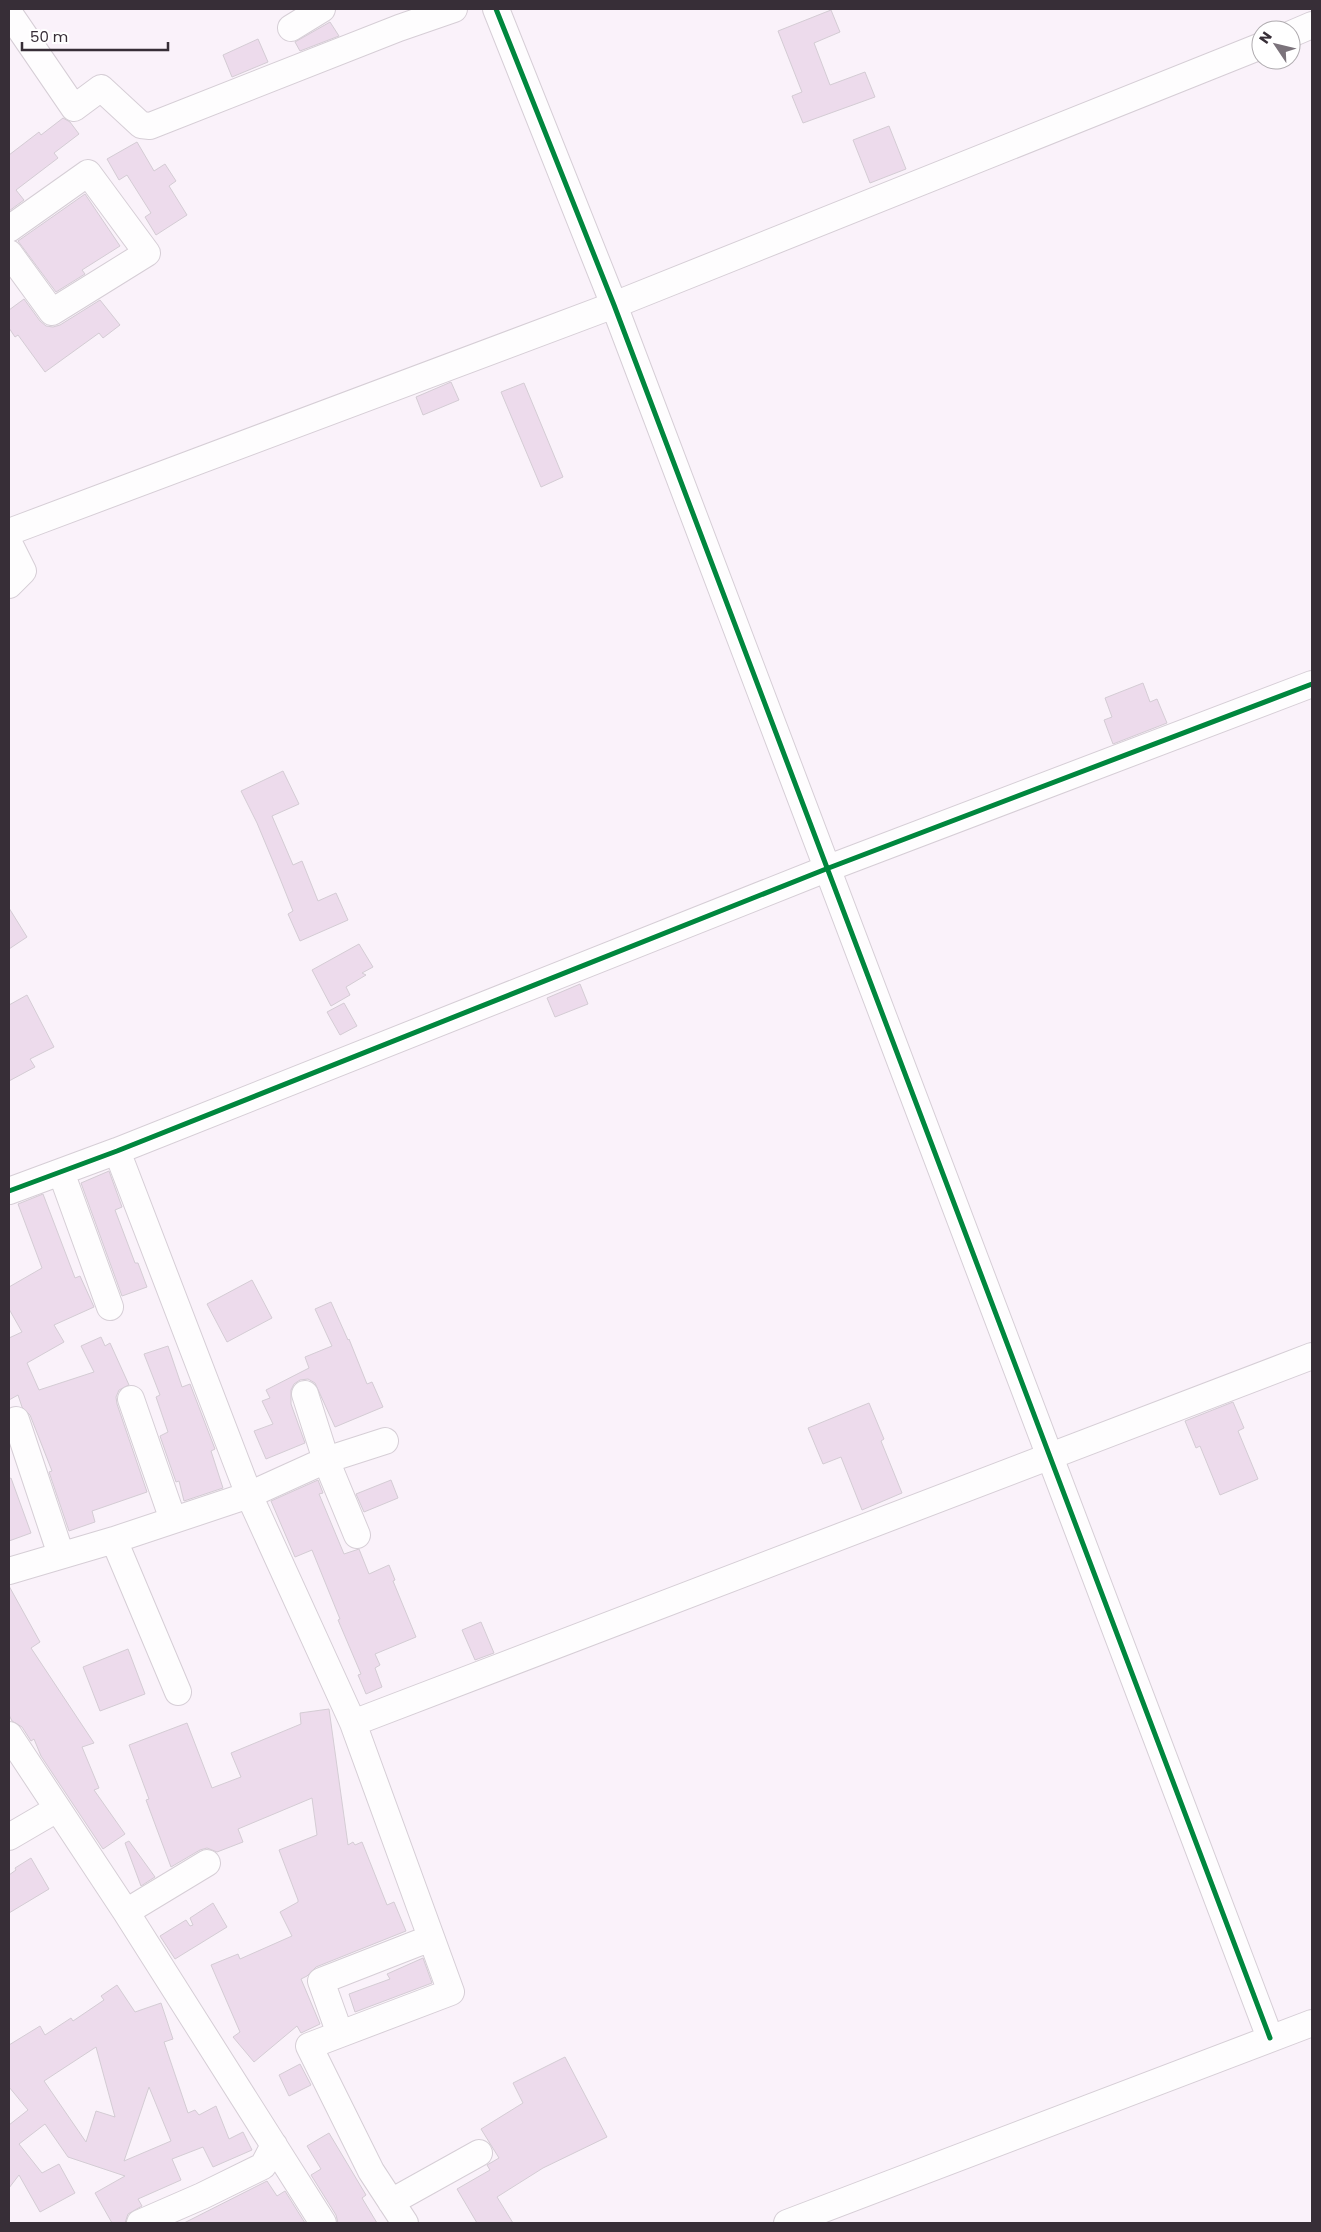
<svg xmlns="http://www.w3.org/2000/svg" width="1321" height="2232" font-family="Poppins,sans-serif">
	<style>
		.building { fill: #eddbec; stroke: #d4ccd4; fill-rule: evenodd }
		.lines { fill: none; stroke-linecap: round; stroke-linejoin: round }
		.minor-casing { stroke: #d6ced6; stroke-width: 28 }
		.minor { stroke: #fefdfe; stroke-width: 26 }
		.cycleway-casing { stroke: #fff; stroke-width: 8 }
		.cycleway { stroke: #00873e; stroke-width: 5 }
	</style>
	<rect width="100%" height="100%" fill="#faf2fa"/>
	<path class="building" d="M831,10L840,32L814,43L830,85L865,72L875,97L803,123L792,96L802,92L778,31Z
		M330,22L339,36L300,51L295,42Z
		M258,39L268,62L232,77L223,55Z
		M63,118L70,122L79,134L54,153L58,158L16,190L24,200L9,211V155L39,132L41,135Z
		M889,126L906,169L870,183L853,140Z
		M137,142L154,171L165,164L176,181L169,186L187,215L156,235L145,217L151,213L127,175L119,180L107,159Z
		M85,194L120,246L82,270L85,274L56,292L18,241Z
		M24,299L40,321L46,326L53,327L60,325L100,300L120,325L103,338L99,333L45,372L18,335L15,337L9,328V310Z
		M451,382L459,400L423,415L416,397Z
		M524,383L563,477L541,487L501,392Z
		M1143,683L1150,702L1157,699L1167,723L1113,744L1104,720L1112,717L1105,698Z
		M283,771L299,804L272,816L293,865L302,861L318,901L336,893L348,920L300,941L288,914L293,911L277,871L257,823L241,791Z
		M9,908L27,937L9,949Z
		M359,944L373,967L362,973L366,975L346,987L350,995L331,1006L312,970Z
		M580,984L588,1004L555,1017L547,998Z
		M27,995L54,1047L30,1059L35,1067L9,1081V1005Z
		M344,1003L357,1026L340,1035L327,1012Z
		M109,1171L122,1207L115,1210L135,1263H138L147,1287L122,1296L81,1183Z
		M43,1194L75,1278L80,1276L94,1307L54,1325L64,1342L27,1363L39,1390L94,1372L81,1346L101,1337L105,1346L110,1343L129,1385L119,1390L116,1397L117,1404L147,1492L92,1511L95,1522L69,1531L49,1472L52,1471L30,1415L22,1407L18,1395L9,1400V1338L22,1332L9,1309V1287L42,1268L18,1204Z
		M252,1280L272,1318L227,1342L207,1304Z
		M331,1302L348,1340L349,1339L367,1384L372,1382L383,1407L335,1427L315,1383L308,1379L300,1380L294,1384L291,1390V1404L305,1443L266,1459L254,1431L273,1424L262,1401L270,1398L266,1390L309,1368L305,1357L332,1346L315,1309Z
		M168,1346L182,1387L190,1384L215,1449L211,1451L223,1488L184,1501L179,1481L176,1482L160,1436L168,1432L156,1397L160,1395L144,1354Z
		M1233,1402L1244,1428L1238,1431L1258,1479L1220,1495L1200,1446L1196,1448L1185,1421Z
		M869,1403L884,1439L881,1441L902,1493L862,1510L841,1457L823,1464L808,1428Z
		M11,1478L31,1533L9,1541V1479Z
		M318,1480L323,1493L319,1494L344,1554L359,1549L369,1574L389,1565L395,1580L393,1581L416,1637L375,1654L380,1665L375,1668L382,1687L366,1694L358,1675L361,1674L338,1620L340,1619L312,1550L295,1557L271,1501Z
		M391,1480L398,1498L364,1512L356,1494Z
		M9,1586L40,1642L31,1648L94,1743L82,1747L99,1788L94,1790L125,1834L103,1849L41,1756L34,1739L31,1741L22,1727L12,1721L9,1715Z
		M481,1622L494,1653L475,1660L462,1630Z
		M128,1649L145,1694L100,1711L83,1667Z
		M329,1709L348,1845L353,1842L355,1845L362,1842L387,1905L394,1902L406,1931L316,1967L307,1976L301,1979L320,2024L301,2033L297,2026L254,2062L233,2037L240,2032L211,1965L238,1954L240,1959L292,1936L280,1912L298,1902V1900L279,1850L317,1835L312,1798L238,1829L243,1842L217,1852L207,1848L200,1850L171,1867L146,1800L149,1799L129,1745L187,1723L212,1788L241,1777L231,1753L301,1724L300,1713Z
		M129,1841L155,1877L141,1886L125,1843Z
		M31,1858L49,1889L9,1913V1875L16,1870L15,1868Z
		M213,1903L227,1927L175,1959L160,1936L186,1920L190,1926L193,1925L190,1918Z
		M423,1958L432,1983L355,2012L349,1994L390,1979L387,1974Z
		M117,1985L135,2012L161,2003L173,2039L164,2042L188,2113L195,2110L199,2115L216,2106L229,2139L243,2132L252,2150L213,2167L203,2147L172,2159L181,2180L138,2199L142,2206L128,2214L125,2223H112L95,2193L125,2176L68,2157L45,2124L19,2144L42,2173L59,2164L75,2193L40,2212L19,2175L9,2188V2125L28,2110L9,2087V2045L40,2026L45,2035L71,2018L73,2021L104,2000L101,1996ZM96,2047L115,2117L96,2111L86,2142L44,2081ZM149,2087L171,2141L124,2161Z
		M565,2057L607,2137L543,2168L497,2197L513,2223H477L457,2189L490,2170L487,2165L499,2158L481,2129L523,2103L513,2083Z
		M300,2064L311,2085L289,2096L279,2075Z
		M329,2133L366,2195L362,2198L377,2223H338L336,2215L311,2175L321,2169L307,2146Z
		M267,2181L277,2196L285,2191L305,2223H184Z"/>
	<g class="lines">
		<defs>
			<path id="minor" d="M496,9L614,305L1270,2038
				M9,13L74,108L101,88L141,125L150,126L399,28L454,9
				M291,28L322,9
				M1291,34L1312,25
				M9,229L88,173L147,253L52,312L9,253
				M9,532L614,305L1261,46
				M9,543L23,571L9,585
				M117,1151L249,1495L353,1723L451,1992L309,2046L371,2171L405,2223
				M61,1172L110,1307
				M9,1191L117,1151L826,869L1312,684
				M305,1394L326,1460L357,1535
				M131,1399L173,1520
				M16,1420L61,1555
				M114,1540L178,1692
				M9,1571L114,1540L249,1495L326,1460L385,1441
				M353,1723L1312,1356
				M9,1735L126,1912L323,2223
				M9,1837L57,1809
				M126,1912L207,1863
				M340,2034L321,1981L431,1938
				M391,2202L479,2153
				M140,2223L202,2196L263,2166L274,2145
				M787,2223L1312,2023"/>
		</defs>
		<use href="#minor" class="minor-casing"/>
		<use href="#minor" class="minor"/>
		<defs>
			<path id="cycleway" d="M496,9L614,305L1270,2038
				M9,1191L117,1151L826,869L1312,684"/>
		</defs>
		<use href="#cycleway" class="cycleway-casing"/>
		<use href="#cycleway" class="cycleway"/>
	</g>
	<rect width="1321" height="2232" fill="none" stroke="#372e37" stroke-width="20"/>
	<g transform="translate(1276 45) rotate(305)"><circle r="24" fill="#ffffff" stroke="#afabaf"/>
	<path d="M0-4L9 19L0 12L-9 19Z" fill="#7b737b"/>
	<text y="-8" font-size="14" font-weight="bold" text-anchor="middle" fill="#372e37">N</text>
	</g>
	<path d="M22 42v8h146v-8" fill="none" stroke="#372e37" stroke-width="2.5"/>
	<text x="30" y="42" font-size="15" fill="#372e37" stroke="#ffffff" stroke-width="4" paint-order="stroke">50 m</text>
</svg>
